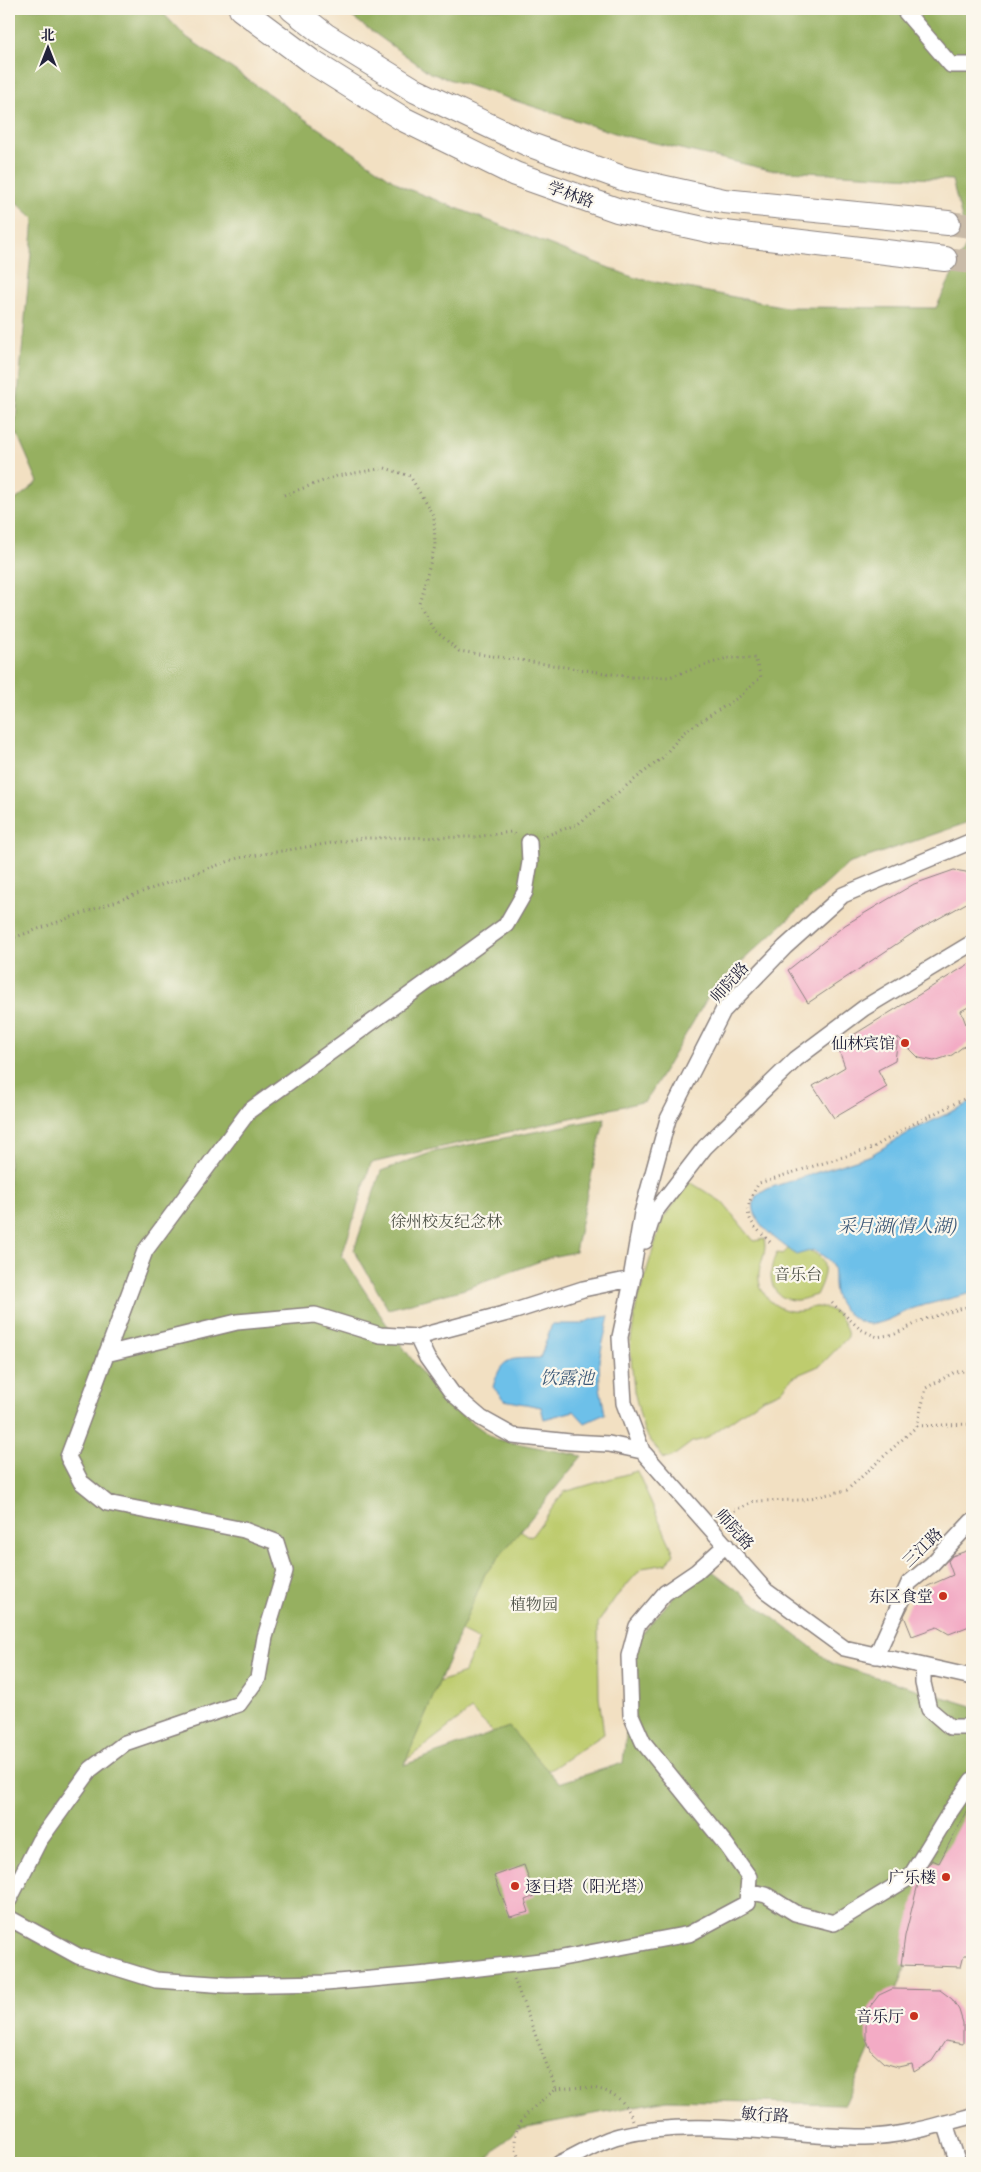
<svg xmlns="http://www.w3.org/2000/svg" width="981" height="2172" font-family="'EB Garamond','Noto Serif SC',serif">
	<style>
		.green { fill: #becc6e; stroke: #707754 }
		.forest { fill: #96b061; stroke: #5c694e }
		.water { fill: #6dc0e9; stroke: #487192 }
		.building { fill: #f3abc5 }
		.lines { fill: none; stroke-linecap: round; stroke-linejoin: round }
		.primary-tunnel { stroke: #c8baa7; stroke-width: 24; stroke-dasharray: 24 12; stroke-linecap: butt }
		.minor-casing { stroke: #8a817e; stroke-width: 18 }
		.primary-casing { stroke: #8a817e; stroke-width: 26 }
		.path { stroke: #8a817e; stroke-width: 3; stroke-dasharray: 1 4; stroke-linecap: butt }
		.minor { stroke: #fff; stroke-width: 15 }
		.primary { stroke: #fff; stroke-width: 24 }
		.poi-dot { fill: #c8321e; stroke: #fbf7ec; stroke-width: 2 }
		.labels { text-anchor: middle; stroke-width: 4.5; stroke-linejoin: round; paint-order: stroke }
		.street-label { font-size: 16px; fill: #22223b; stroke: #fbf7ec }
		.poi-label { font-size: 16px; fill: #22223b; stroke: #fbf7ec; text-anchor: end }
		.park-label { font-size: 16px; fill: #51554a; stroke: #fbf7ec }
		.water-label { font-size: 18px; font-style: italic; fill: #3c5978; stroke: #fbf7ec }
	</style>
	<rect width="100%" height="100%" fill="#fbf7ec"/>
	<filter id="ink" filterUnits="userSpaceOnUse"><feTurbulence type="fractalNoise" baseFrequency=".02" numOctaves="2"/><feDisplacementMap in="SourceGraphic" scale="10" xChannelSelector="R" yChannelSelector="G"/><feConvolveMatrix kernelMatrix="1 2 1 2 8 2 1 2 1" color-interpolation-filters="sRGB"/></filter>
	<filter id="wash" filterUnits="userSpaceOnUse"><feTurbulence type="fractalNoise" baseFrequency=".0096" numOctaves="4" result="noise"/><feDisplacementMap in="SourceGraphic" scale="20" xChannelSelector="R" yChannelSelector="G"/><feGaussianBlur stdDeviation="1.12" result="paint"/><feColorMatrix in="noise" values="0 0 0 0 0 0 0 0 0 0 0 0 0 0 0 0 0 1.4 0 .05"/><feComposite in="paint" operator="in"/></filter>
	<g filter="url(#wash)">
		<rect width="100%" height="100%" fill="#f2e0c2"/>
		<path class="green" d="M690,1182L722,1202L754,1241L764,1239C769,1258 752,1269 762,1290C769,1304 785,1313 800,1311C805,1311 810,1307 815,1307C834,1306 845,1319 848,1337L821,1365L793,1377L781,1391L762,1399L705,1439L692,1442L672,1457L664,1459L644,1431L634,1391L630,1346L636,1306L662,1220Z
			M796,1247C828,1253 830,1267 816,1295C808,1297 801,1301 793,1300C768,1298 767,1270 777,1253L783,1254L789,1248Z
			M637,1471L674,1553L667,1564L642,1568L615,1598L598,1623L599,1697L604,1734L553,1768L536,1775L471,1710L405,1761L439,1682L464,1673L479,1640L451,1626L503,1519L531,1537L564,1492Z"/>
		<path class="forest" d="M9,9H159L185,36L403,187L635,278L786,307L936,308L968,242L952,180L770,170L621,135L430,73L341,9H972V821L848,864L714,987L646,1101L371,1163L342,1256L383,1319L441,1400L495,1439L582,1456L485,1574L404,1765L509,1727L559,1783L623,1763L636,1641L702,1563L833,1664L972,1706V1825L959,1826L895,1995L845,2104L667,2100L517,2129L482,2163H9V505L38,482L15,429L34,219L9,195Z
			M605,1118L588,1189L575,1252L551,1257L465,1289L388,1309L354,1250L381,1171L433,1152Z"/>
		<path class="water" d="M972,1102V1293C954,1298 935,1302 917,1307C902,1312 886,1324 870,1324C856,1324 837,1306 835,1293C831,1267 841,1265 813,1250L796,1255C780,1241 744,1221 756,1196L769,1188L871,1155L913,1130Z
			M609,1316L599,1360L600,1387L605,1414L585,1423L574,1411L544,1419L541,1407L504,1400L493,1387C502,1355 510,1359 540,1358L552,1324H581L592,1319Z"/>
		<g id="blocks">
			<path class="building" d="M954,870L966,872L972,879V900L916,931L808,1003L788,970L845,925L885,901L914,884Z
				M972,962V1005L961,1011L972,1040L952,1055L934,1061L919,1058L898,1037L895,1061L878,1070L887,1087L834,1118L813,1086L845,1067L837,1045Z
				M972,1549V1625L949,1634L937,1627L912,1636L904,1616L913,1598L928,1586L953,1575L948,1561L952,1556Z
				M972,1800V1934L968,1955H964L961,1967L901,1965L905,1936L919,1880L932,1860L939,1863Z
				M524,1865L535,1896L525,1900L529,1912L510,1917L494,1876Z
				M892,1989L940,1990L952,1999L959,2010L963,2023V2044L945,2041L932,2061L914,2072L912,2064L898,2067L884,2063L872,2052L866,2039V2022L869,2008L879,1995Z"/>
		</g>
	</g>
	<g filter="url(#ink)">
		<use href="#blocks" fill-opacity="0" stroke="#8a817e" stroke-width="1"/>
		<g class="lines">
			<path class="primary-tunnel" d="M948,223L972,226
				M945,259L972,262"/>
			<defs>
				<path id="minor" d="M903,9L951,65H972
					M645,1241L654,1213L705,1147L796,1059L864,1008L972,943
					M634,1272L620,1337L624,1403L642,1451L766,1591L844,1648L972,1677
					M417,1337L427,1358L452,1393L481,1418L513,1436L570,1442L609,1444L642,1451
					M106,1354L237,1322L315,1315L380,1335L417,1337L515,1311L583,1289L631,1279L642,1213L668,1119L723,1011L785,947L843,895L972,841
					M876,1656L909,1583L932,1564L972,1521
					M923,1666V1683L929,1709L950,1727H972
					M748,1891L766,1895L795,1913L834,1923L910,1877L950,1812L972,1780
					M9,1900L39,1841L91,1769L125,1743L239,1704L258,1678L265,1637L285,1571L276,1542L244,1530L107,1503L81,1482L68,1457L145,1251L249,1111L506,925L525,892L530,862L529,842
					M9,1918L78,1956L156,1980L227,1985L326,1983L429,1974L557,1959L689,1934L747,1903L749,1877L727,1846L643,1742L631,1715L629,1656L637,1626L665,1593L696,1572L726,1545
					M945,2123L958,2163
					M560,2163C578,2155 601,2140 619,2136C697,2117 785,2137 865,2137C899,2137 939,2125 972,2116"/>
				<path id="primary" d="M241,9L312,62L403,119L515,174L617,210L717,232L945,259
					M292,9L325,35L416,91L528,144L625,179L724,201L948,223"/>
			</defs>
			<use href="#minor" class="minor-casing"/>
			<use href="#primary" class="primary-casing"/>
			<path class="path" d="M284,495L337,476L385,468L410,476L434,517L435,546L419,603L433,629L459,651L631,677H669L727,658H755L761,677L739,697L684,732L662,758L578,824L542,837
				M10,939L238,858L363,838L475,837L511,832L516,835
				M770,1242C746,1219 741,1213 759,1183L872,1148L915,1123L966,1098L972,1093
				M832,1303L860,1329L877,1337L895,1334L925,1319L970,1306L972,1310
				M917,1426L972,1424
				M721,1517L754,1501L802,1500L847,1490L917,1426L926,1388L955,1372L972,1370
				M514,1979L556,2089C530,2110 503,2127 521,2163
				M556,2089C589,2086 619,2084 633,2120"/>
			<use href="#minor" class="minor"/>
			<use href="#primary" class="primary"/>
		</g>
	</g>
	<g class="poi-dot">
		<circle cx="905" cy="1043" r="5"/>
		<circle cx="943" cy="1596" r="5"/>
		<circle cx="946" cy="1877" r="5"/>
		<circle cx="515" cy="1886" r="5"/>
		<circle cx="914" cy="2016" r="5"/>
	</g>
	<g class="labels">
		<g class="street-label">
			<text transform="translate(571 194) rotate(20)" y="6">学林路</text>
			<text transform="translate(729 982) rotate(-48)" y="6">师院路</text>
			<text transform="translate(735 1529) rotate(48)" y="6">师院路</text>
			<text transform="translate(922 1547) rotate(-44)" y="6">三江路</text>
			<text transform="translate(765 2114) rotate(3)" y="6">敏行路</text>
		</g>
		<g class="poi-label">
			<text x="895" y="1049">仙林宾馆</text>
			<text x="933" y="1602">东区食堂</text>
			<text x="936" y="1883">广乐楼</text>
			<text x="525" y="1892" text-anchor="start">逐日塔（阳光塔）</text>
			<text x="904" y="2022">音乐厅</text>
		</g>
		<g class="park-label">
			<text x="446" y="1227">徐州校友纪念林</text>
			<text x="798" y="1280">音乐台</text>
			<text x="534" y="1610">植物园</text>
		</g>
		<g class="water-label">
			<text x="897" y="1232">采月湖(情人湖)</text>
			<text x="567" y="1384">饮露池</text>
		</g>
	</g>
	<rect width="981" height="2172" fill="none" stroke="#fbf7ec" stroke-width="30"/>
	<g transform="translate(48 48)" stroke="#fbf7ec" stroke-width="4" paint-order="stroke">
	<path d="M0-4L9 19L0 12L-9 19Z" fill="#22223b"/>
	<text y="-8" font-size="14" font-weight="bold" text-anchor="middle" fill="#22223b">北</text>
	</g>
</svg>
